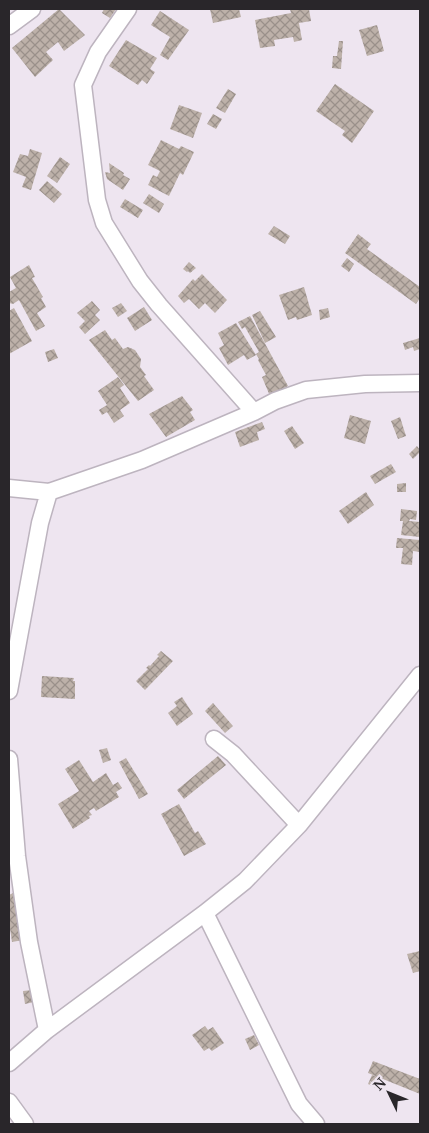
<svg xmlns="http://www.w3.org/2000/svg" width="429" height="1133" font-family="'Noto Serif',serif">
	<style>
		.building { fill: url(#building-cross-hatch) }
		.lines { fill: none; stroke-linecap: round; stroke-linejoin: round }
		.minor-casing { stroke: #bdb4bf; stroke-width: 19 }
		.minor { stroke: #fff; stroke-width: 16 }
	</style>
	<defs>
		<pattern id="building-cross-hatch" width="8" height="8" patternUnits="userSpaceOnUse" patternTransform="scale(1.25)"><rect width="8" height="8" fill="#bdb1a9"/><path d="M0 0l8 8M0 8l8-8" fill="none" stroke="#9a908a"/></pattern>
	</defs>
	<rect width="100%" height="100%" fill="#eee5f0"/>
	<path class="building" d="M59,9L85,35L64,51L58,42L46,52L53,60L35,77L12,48Z
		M104,9H116L110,18L102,13Z
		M210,9H239L241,17L213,23Z
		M290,9H309L311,21L299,23L302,40L294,42L293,37L274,40L275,46L260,48L255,20L291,13Z
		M160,11L189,30L168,60L160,55L170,37L151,25Z
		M377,25L384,51L367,56L359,30Z
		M126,40L157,58L150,69L155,72L147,84L142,80L138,85L109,66Z
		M339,41H343L341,69L332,68L333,56H337Z
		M335,84L374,111L352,143L342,135L345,131L316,111Z
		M228,89L236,94L225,113L216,108Z
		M179,105L202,113L193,138L170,129Z
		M213,114L222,119L216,129L207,124Z
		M161,140L179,149L181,146L194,152L183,175L180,173L169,196L148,185L153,175L157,177L160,171L148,165Z
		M30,149L42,153L31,190L22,187L26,177L13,172L20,154L28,156Z
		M60,157L70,164L57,183L47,176Z
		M109,163L124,173L123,175L130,179L123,190L107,179L105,172L110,173Z
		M47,181L62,194L54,203L39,190Z
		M149,194L164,204L159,213L143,203Z
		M125,199L143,210L138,218L120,207Z
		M274,226L290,236L285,244L268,234Z
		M358,234L371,244L367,249L420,287V298L416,304L345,253Z
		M347,258L354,264L349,272L341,266Z
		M189,262L196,268L190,273L188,271L187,272L183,269Z
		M29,265L35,277L32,278L43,297L41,298L46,307L37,313L45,326L36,331L19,300L13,304L9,303V292L16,288L10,277Z
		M202,274L227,300L215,313L205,303L199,309L189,299L184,303L178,296L193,279L195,281Z
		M304,287L312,315L297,320L296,317L288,320L279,295Z
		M92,301L100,310L95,315L100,320L85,334L79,327L85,321L77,313Z
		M121,303L127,311L118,317L112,308Z
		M144,307L152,320L135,331L127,318Z
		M14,308L32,341L9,354V311Z
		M328,308L330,317L320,320L319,310Z
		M260,311L276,337L265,343L252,315Z
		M250,316L288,386L270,396L262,377L266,375L258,360L259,359L256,354L259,352L245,327L242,329L238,322Z
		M236,323L256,355L247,360L244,355L228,365L219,348L224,345L218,333Z
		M105,330L112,340L115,338L123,349L128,347L135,350L141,359L140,367L146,375L144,376L154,390L138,401L89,340Z
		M420,338V349L414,351L413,347L405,350L403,343Z
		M54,349L58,358L48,362L45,352Z
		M118,377L124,385L120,388L130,403L120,410L124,416L114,423L107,412L102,415L99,410L107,405L98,391Z
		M182,396L193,410L190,412L195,420L166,437L149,414Z
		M350,415L371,421L365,444L344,438Z
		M400,417L406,436L398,439L391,421Z
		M262,422L265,429L257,432L259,440L240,447L235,432Z
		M292,426L304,443L295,449L284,431Z
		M417,446L420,450V452L413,459L409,454Z
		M391,464L396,472L375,484L370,476Z
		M406,483V492H397V484Z
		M366,492L374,505L348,524L339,511Z
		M401,509L417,511L416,520L410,519L409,521L420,522V537L401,535L403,521H400Z
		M397,538L420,540V552L413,551L412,565L401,564L403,548H396Z
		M161,651L173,661L145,690L136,681L148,669L146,668L149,665L150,666L159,656L157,655Z
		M42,676L74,678L73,681H75V699L41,697Z
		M182,697L193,714L177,726L168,713L177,706L174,702Z
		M213,703L233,726L225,733L205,711Z
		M107,748L111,760L103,763L99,750Z
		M218,756L226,765L184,799L177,790Z
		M126,758L148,794L139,799L119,762Z
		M79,760L93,782L106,773L113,785L118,782L122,788L116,792L119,797L96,811L94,808L89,811L92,815L89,816L90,818L73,829L58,804L79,791L65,769Z
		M179,804L195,833L198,831L206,844L184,856L161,814Z
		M15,892L23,940L12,942L9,922V895Z
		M420,951V971L413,973L407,954Z
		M32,990L34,1002L25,1004L23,991Z
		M205,1026L208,1030L213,1027L224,1043L212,1051L209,1048L204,1051L192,1035Z
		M254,1035L259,1045L250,1050L245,1039Z
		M373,1061L420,1079V1094L368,1073Z
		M372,1075L380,1078L376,1088L368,1084Z"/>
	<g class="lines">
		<defs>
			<path id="minor" d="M128,9L98,52L83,85L97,200L104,223L140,281L159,305L254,412
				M9,26L32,9
				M9,488L49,492L142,460L254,412L275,401L306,390L365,384L420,383
				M9,691L40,523L49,492
				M214,739L233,754L299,825
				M9,759L17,856L29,942L47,1030
				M205,913L299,1104L316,1124
				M9,1063L47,1030L205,913L245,881L299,825L420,675
				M9,1102L25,1124"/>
		</defs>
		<use href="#minor" class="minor-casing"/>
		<use href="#minor" class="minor"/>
	</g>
	<rect width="429" height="1133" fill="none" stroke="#29262a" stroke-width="20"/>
	<g transform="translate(389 1093) rotate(313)" stroke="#eee5f0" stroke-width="4" paint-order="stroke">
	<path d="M0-4L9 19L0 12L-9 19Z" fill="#29262a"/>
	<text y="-8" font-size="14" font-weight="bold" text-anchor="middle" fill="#29262a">N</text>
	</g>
</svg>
